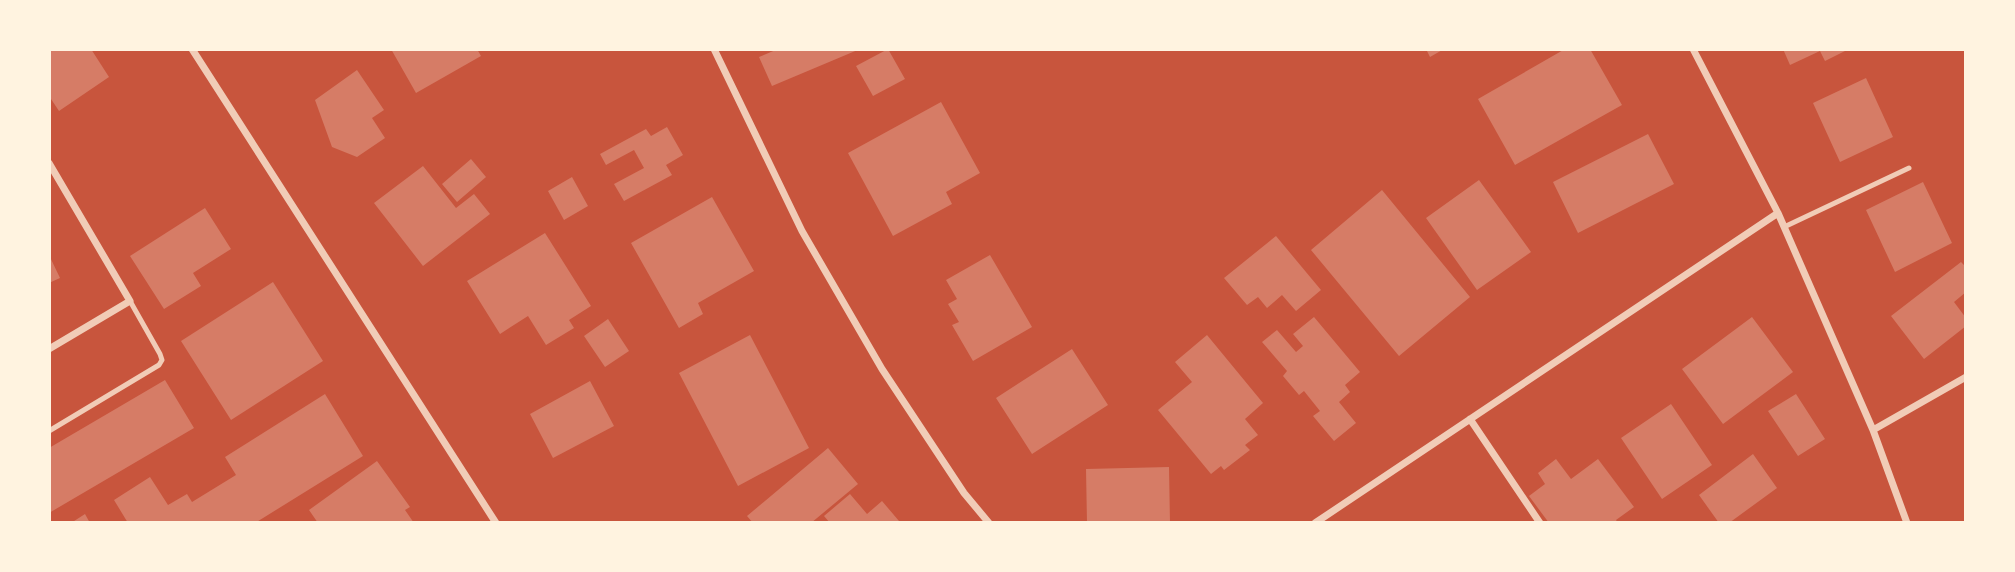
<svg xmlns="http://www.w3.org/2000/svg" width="2015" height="572" font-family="Manrope,sans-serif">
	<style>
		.building { fill: #d67c66 }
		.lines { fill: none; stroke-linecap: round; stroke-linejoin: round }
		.service { stroke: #f1ccb7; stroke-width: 5 }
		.minor { stroke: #f1ccb7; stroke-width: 7 }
	</style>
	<rect width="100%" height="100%" fill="#c8553d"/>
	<path class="building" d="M49,49H91L109,77L59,111L49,96Z
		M391,49H477L481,56L416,93Z
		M778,49H860L772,86L759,57Z
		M888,49L905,79L873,96L856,66Z
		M1426,49H1444L1430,57Z
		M1565,49H1590L1622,105L1515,165L1478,99Z
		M1783,49H1849L1825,61L1820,51L1790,65Z
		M357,70L384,110L372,118L385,138L357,157L332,147L315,100Z
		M1866,78L1893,137L1840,162L1813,103Z
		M941,102L980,173L946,192L952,204L893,236L848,153Z
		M667,127L683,155L666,165L672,175L624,201L614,184L644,168L634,150L606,165L600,154L646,129L651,136Z
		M1648,134L1674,184L1578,233L1553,182Z
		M471,159L486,177L457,202L442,184Z
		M423,166L456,208L474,194L490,214L423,266L374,203Z
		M572,177L588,206L564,220L548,191Z
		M1479,180L1531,252L1477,290L1426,218Z
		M1923,182L1952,243L1895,272L1866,210Z
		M1382,190L1470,297L1399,356L1311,250Z
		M712,197L754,271L698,303L703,314L679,328L631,243Z
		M205,208L231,249L193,273L201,286L164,309L130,256Z
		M545,233L591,306L569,320L574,328L546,345L528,316L500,334L467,281Z
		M1276,236L1321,290L1296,311L1282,295L1267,308L1258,297L1247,305L1224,278Z
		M49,255L60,278L49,283Z
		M990,255L1032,327L973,361L952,325L959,322L948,304L957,299L946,280Z
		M1961,262L1966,267V292L1954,302L1966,318V326L1924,359L1891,316Z
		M273,282L323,361L231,420L181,341Z
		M1314,317L1360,372L1345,385L1350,392L1339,402L1356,423L1334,441L1313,416L1320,411L1304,391L1299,395L1283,376L1287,371L1262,342L1277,330L1296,352L1303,346L1293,334Z
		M1752,317L1793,372L1723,424L1682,369Z
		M608,319L629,351L605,367L584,336Z
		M750,335L809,448L738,486L679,373Z
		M1207,335L1263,403L1245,419L1258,435L1245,445L1250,450L1224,470L1221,466L1211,474L1158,410L1192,382L1175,362Z
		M1072,349L1108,405L1032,454L996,398Z
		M165,380L194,428L49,513V448Z
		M590,381L614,426L553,458L530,414Z
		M325,394L363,456L255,523H128L114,500L150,477L168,505L187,494L192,502L236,475L225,457Z
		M1796,394L1825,439L1798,456L1768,411Z
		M1671,404L1712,465L1662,499L1621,438Z
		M828,448L858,484L811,523H753L747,516Z
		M1753,454L1777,488L1729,523H1719L1699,495Z
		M1556,459L1571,479L1598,459L1634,507L1616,520L1618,523H1549L1529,496L1545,484L1538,473Z
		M377,461L410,507L405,510L414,523H318L309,510Z
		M1169,467L1170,523H1087L1086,469Z
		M850,494L867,514L882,501L899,521L896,523H830L824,516Z
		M85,514L90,523H71Z"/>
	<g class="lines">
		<path class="service" d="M1784,227L1909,168
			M49,431L159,365L162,360L160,354L130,301"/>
		<path class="minor" d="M192,49L496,523
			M714,49L802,231L882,369L964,493L989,523
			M1693,49L1778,213L1873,430L1907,523
			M49,163L130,301L49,349
			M1470,419L1540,523
			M1873,430L1966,377
			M1315,523L1778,213"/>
	</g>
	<rect width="2015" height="572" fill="none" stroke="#fff3e0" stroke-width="102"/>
</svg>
